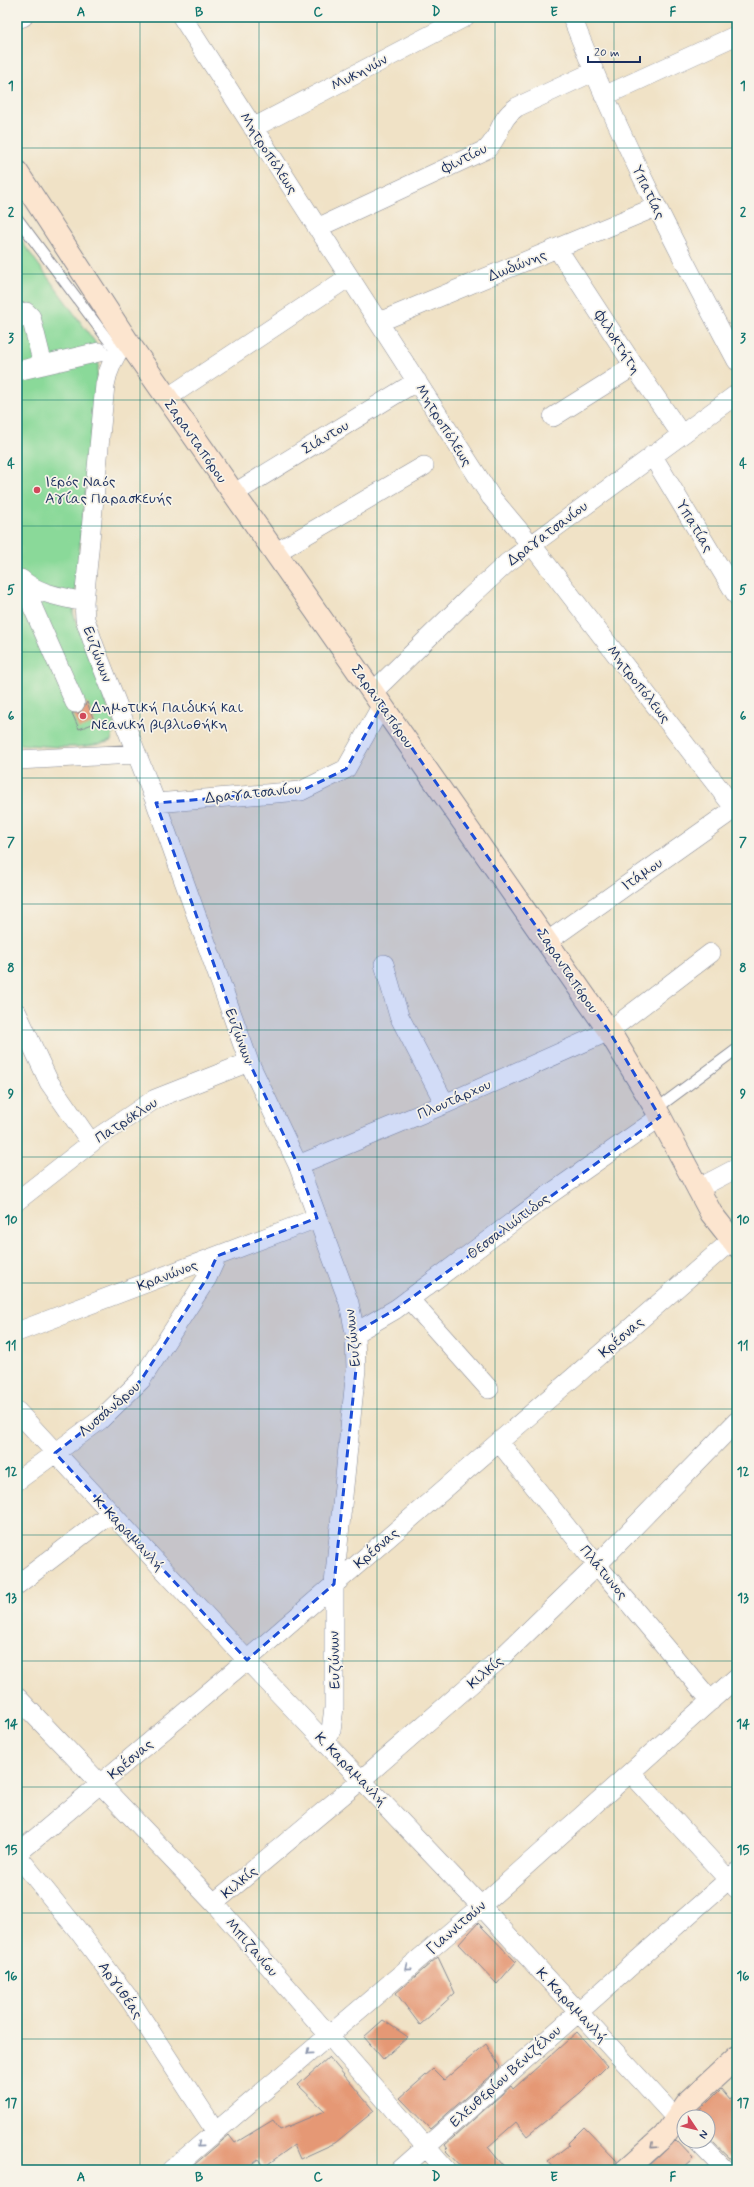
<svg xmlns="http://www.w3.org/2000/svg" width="754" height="2187" font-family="Mynerve,sans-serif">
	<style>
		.green { fill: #8ad999; stroke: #52847c }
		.building { fill: #e59874 }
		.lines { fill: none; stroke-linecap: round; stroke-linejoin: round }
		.lane-casing { stroke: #868892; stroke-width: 12 }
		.street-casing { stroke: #868892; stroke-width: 20 }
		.secondary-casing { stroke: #868892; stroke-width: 24 }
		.lane { stroke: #fff; stroke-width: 10 }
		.street { stroke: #fff; stroke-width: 19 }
		.secondary { stroke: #fce5cf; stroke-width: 22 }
		.oneway { stroke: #8d97ae }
		.oneway2 { stroke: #8c8a96 }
		.marked { fill: #1d4ed8; fill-opacity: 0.2; stroke: #1d4ed8; stroke-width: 3; stroke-dasharray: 8 5; stroke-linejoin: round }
		.grid { fill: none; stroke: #0f766e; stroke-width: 1; stroke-opacity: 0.55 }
		.poi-dot { fill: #d1495b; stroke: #f7f3e8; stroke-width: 1.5 }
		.labels { text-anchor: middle; stroke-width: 3.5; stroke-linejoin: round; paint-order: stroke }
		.street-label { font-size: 15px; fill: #1b2f5e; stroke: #f7f3e8 }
		.poi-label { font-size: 15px; fill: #1b2f5e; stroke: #f7f3e8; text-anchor: start }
		.neatline { fill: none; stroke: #0f766e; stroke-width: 1.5 }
		.grid-label { font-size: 13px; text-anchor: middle; font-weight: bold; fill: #0f766e }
	</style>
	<rect width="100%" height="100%" fill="#f7f3e8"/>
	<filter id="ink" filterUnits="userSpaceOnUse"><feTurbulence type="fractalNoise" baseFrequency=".025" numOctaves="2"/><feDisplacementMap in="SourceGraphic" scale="8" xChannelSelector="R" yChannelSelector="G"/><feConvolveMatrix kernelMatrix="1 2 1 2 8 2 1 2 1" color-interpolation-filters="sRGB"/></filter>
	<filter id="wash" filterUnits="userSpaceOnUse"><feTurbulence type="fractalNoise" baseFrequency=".012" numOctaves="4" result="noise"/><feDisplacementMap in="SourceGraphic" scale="16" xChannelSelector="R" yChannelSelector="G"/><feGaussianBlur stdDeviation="0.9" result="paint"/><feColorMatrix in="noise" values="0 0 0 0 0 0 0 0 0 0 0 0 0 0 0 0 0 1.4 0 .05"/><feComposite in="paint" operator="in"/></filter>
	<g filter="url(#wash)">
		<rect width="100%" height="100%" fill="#f0e2c6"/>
		<path class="green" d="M17,235L100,349L73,613L115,726L111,741C80,751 48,746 17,744Z"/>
		<g id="blocks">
			<path class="building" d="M87,702L95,723L79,729L72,713H80Z
				M478,1923L516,1962L497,1984L459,1944Z
				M438,1957L455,1993L420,2025L396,1993Z
				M383,2020L408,2037L383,2059L364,2037Z
				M577,2032L607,2066L580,2093L527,2136L516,2122L488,2147L507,2170H464L446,2151L448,2149L445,2145L511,2086L513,2089Z
				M486,2044L500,2067L430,2129L400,2098L433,2069L444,2080Z
				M329,2057L374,2111L335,2143L300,2159L294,2145L264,2167L258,2159L244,2170H188L229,2135L235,2143L273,2120L280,2130L325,2111L298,2085Z
				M721,2089L730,2100L737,2094V2165L708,2137V2117H693Z
				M584,2127L617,2161L614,2170H556L548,2161L569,2145L568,2143Z
				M676,2140L693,2158L680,2170H645Z"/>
		</g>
	</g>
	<g filter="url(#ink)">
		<use href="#blocks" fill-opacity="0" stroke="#868892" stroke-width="1"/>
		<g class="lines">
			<defs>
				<path id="lane" d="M17,218L117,352
					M656,1109L737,1049"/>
				<path id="street" d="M182,17L491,497L538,553L735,809
					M572,17C618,136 677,249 737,361
					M17,19L23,17
					M604,96L737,35
					M253,128L465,17
					M317,228L487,149C502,134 498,120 517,107L593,72
					M557,248L634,366L681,434
					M17,319L26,312L31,317L43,365
					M379,322L656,207
					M126,339C116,353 108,368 105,385L84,602L85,619L95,648L156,803L249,1062L298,1165L349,1303L355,1333L356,1369L334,1584V1708L331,1730L325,1741
					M17,371L99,352
					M167,398L349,277
					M553,417L634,366
					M652,455L737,596
					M233,494L417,381
					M275,553L424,466
					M21,579C37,594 63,597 84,602
					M27,585L33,608L75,703
					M373,692L470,597L507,563L737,394
					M17,760L135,754
					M156,803L301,791L346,769L382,705
					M548,941L737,807
					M384,964L399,1016L445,1104
					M17,1013L49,1082L91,1143
					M298,1165L445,1104L609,1031L711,953
					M697,1189L737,1168
					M17,1201L100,1136L155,1099L249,1062
					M409,1299L489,1389
					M17,1332L317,1218
					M355,1333L396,1309L550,1194L660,1117
					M17,1411L247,1660L481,1906L684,2127
					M499,1442L597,1565L711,1701
					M17,1481L100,1420L141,1380L207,1278L217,1256
					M17,1585L111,1513
					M17,1697L214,1903L446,2170
					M631,1773L737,1889
					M17,1854L247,1660L732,1240
					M17,1855L80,1933L130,2000L216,2132
					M214,1903L361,1780L503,1656L597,1565L737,1421
					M697,2141L725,2170
					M171,2170L481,1906L737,1677
					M400,2170L737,1872"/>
				<path id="secondary" d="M17,172L126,339L609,1031L656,1109L711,1213L737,1246
					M626,2170L664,2136L687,2103L737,2057"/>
			</defs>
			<use href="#lane" class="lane-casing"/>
			<use href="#street" class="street-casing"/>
			<use href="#secondary" class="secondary-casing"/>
			<use href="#lane" class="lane"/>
			<use href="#street" class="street"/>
			<use href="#secondary" class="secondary"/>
		</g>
		<defs><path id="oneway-chevron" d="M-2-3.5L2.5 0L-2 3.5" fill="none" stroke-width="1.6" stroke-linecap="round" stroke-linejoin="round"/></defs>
		<g class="oneway">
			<use href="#oneway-chevron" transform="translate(408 1968) rotate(140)"/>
			<use href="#oneway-chevron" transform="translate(309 2052) rotate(140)"/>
			<use href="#oneway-chevron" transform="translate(200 2145) rotate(140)"/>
		</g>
		<use class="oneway2" href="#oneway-chevron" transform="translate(653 2146) rotate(138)"/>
	</g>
	<path class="marked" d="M382,705L609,1031L660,1117L396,1309L355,1333L356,1369L334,1584L247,1660L55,1453L117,1405L141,1380L207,1278L217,1256L317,1218L298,1165L249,1062L156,803L301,791L346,769Z"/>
	<path class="grid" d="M140,17V2170M259,17V2170M377,17V2170M495,17V2170M614,17V2170M17,148H737M17,274H737M17,400H737M17,526H737M17,652H737M17,778H737M17,904H737M17,1030H737M17,1157H737M17,1283H737M17,1409H737M17,1535H737M17,1661H737M17,1787H737M17,1913H737M17,2039H737"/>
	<g class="poi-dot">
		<circle cx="37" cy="490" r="4"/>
		<circle cx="83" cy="716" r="4"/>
	</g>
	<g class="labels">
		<g class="street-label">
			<text transform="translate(359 72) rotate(-28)" y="5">Μυκηνών</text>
			<text transform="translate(269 153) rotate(57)" y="5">Μητροπόλεως</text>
			<text transform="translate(464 158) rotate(-27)" y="5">Φιντίου</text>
			<text transform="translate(649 192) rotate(64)" y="5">Υπατίας</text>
			<text transform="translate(517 265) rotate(-22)" y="5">Δωδώνης</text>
			<text transform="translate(618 342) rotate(57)" y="5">Φιλοκτήτη</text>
			<text transform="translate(444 425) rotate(58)" y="5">Μητροπόλεως</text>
			<text transform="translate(325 437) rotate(-31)" y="5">Σιάντου</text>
			<text transform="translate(196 441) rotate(55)" y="5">Σαρανταπόρου</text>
			<text transform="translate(695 526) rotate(59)" y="5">Υπατίας</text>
			<text transform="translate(547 533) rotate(-37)" y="5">Δραγατσανίου</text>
			<text transform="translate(98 654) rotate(70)" y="5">Ευζώνων</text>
			<text transform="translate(639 684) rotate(52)" y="5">Μητροπόλεως</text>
			<text transform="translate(383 706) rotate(55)" y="5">Σαρανταπόρου</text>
			<text transform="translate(253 793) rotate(-6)" y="5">Δραγατσανίου</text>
			<text transform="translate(642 874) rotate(-35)" y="5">Ιτάμου</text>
			<text transform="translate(568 971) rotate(56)" y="5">Σαρανταπόρου</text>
			<text transform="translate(240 1036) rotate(70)" y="5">Ευζώνων</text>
			<text transform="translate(454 1099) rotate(-24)" y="5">Πλουτάρχου</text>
			<text transform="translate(126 1120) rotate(-33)" y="5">Πατρόκλου</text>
			<text transform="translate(508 1226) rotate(-37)" y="5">Θεσσαλιώτιδος</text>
			<text transform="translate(167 1275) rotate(-21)" y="5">Κρανώνος</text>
			<text transform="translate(621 1337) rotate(-41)" y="5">Κρέσνας</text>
			<text transform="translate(352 1338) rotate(-96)" y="5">Ευζώνων</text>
			<text transform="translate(109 1409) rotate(-41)" y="5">Λυσσάνδρου</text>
			<text transform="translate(129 1533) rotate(47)" y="5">Κ. Καραμανλή</text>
			<text transform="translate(376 1548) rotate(-41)" y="5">Κρέσνας</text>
			<text transform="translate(604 1572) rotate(50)" y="5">Πλάτωνος</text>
			<text transform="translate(334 1660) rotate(-91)" y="5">Ευζώνων</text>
			<text transform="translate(485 1672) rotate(-41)" y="5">Κιλκίς</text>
			<text transform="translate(130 1759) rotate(-40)" y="5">Κρέσνας</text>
			<text transform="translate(351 1769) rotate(46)" y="5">Κ. Καραμανλή</text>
			<text transform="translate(239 1882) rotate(-40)" y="5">Κιλκίς</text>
			<text transform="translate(456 1927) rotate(-41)" y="5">Γιαννιτσών</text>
			<text transform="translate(252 1947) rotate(49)" y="5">Μπιζανίου</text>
			<text transform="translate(121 1990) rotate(55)" y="5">Αργιθέας</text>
			<text transform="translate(572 2005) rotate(47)" y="5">Κ. Καραμανλή</text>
			<text transform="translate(505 2076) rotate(-42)" y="5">Ελευθερίου Βενιζέλου</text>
		</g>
		<g class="poi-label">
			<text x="45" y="486">Ιερός Ναός<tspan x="45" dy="17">Αγίας Παρασκευής</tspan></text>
			<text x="91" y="712">Δημοτική Παιδική και<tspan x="91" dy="17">Νεανική βιβλιοθήκη</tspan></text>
		</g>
	</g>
	<rect width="754" height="2187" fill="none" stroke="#f7f3e8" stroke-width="44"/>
	<g transform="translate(696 2129) rotate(125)"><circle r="19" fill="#f7f3e8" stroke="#9fa5b1"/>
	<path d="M0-3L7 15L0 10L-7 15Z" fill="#d1495b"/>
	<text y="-6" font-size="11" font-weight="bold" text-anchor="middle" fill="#1b2f5e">N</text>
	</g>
	<path d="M588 56v6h52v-6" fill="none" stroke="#1b2f5e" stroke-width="2"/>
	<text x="594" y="56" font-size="12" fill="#1b2f5e" stroke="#f7f3e8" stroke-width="3" paint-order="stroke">20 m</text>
	<rect x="22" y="22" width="710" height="2143" class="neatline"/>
	<g class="grid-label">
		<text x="81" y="16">A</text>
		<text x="199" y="16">B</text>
		<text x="318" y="16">C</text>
		<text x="436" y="16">D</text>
		<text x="554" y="16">E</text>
		<text x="673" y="16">F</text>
		<text x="11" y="90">1</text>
		<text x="743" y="90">1</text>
		<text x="11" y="216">2</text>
		<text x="743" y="216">2</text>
		<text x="11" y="342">3</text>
		<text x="743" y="342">3</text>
		<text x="11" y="468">4</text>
		<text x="743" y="468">4</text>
		<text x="11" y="594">5</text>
		<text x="743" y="594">5</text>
		<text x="11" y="720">6</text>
		<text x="743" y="720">6</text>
		<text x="11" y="846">7</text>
		<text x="743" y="846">7</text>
		<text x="11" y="972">8</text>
		<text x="743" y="972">8</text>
		<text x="11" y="1098">9</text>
		<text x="743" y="1098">9</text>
		<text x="11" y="1224">10</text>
		<text x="743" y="1224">10</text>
		<text x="11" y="1350">11</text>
		<text x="743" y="1350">11</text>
		<text x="11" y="1476">12</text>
		<text x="743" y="1476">12</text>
		<text x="11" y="1602">13</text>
		<text x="743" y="1602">13</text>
		<text x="11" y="1728">14</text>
		<text x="743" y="1728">14</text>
		<text x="11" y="1854">15</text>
		<text x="743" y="1854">15</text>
		<text x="11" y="1980">16</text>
		<text x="743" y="1980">16</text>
		<text x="11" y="2107">17</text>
		<text x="743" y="2107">17</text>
		<text x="81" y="2181">A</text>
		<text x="199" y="2181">B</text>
		<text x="318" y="2181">C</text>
		<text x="436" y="2181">D</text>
		<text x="554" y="2181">E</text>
		<text x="673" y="2181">F</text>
	</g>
</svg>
